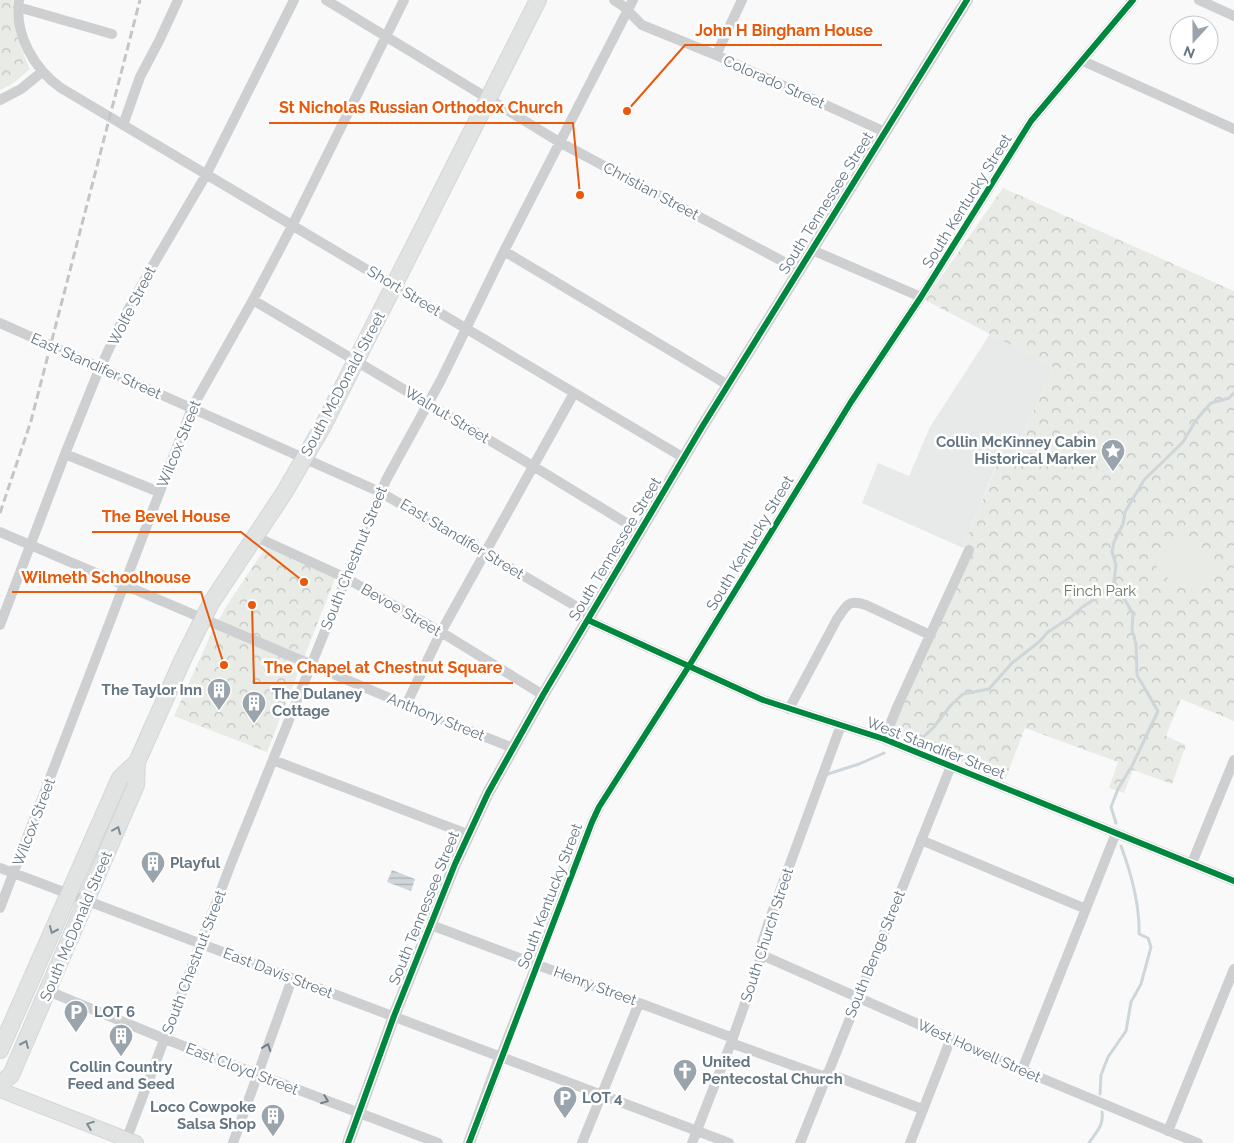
<svg xmlns="http://www.w3.org/2000/svg" width="1234" height="1143" font-family="Raleway,sans-serif">
	<style>
		.built { fill: #e8e9e9 }
		.forest { fill: url(#forest-crowns) }
		.garden { fill: #e8ebe6 }
		.water { fill: url(#water-rules) }
		.lines { fill: none; stroke-linecap: round; stroke-linejoin: round }
		.stream { stroke: #ced6d9; stroke-width: 3 }
		.secondary-casing { stroke: #d5d6d7; stroke-width: 16 }
		.primary-casing { stroke: #d5d6d7; stroke-width: 18 }
		.minor { stroke: #cecfd0; stroke-width: 10 }
		.tertiary { stroke: #cecfd0; stroke-width: 12 }
		.secondary { stroke: #e1e2e2; stroke-width: 14 }
		.primary { stroke: #e1e2e2; stroke-width: 16 }
		.rail { stroke: #c3c5c6; stroke-width: 3; stroke-dasharray: 8 4; stroke-linecap: butt }
		.cycleway-casing { stroke: #fff; stroke-width: 9 }
		.cycleway { stroke: #00873e; stroke-width: 6 }
		.oneway { stroke: #7e8c96 }
		.oneway2 { stroke: #707f8b }
		.labels { text-anchor: middle; stroke-width: 5; stroke-linejoin: round; paint-order: stroke }
		.street-label { font-size: 15px; fill: #657683; stroke: #fff }
		.poi-label { font-size: 15px; font-weight: bold; fill: #657683; stroke: #fff; text-anchor: start }
		.park-label { font-size: 15px; fill: #687a64; stroke: #fff }
		.leader { fill: none; stroke: #e8590c; stroke-width: 2 }
		.callout-dot { fill: #e8590c; stroke: #fff; stroke-width: 2 }
		.callout-label { font-size: 16px; text-anchor: middle; font-weight: bold; fill: #e8590c; stroke: #fff; stroke-width: 5; stroke-linejoin: round; paint-order: stroke }
	</style>
	<defs>
		<pattern id="forest-crowns" width="20" height="18" patternUnits="userSpaceOnUse" patternTransform="scale(1.25)"><rect width="20" height="18" fill="#e8ebe6"/><path d="M2 6a3 3 0 1 1 6 0M12 15a3 3 0 1 1 6 0" fill="none" stroke="#c0c3c0"/></pattern>
		<pattern id="water-rules" width="6" height="5" patternUnits="userSpaceOnUse" patternTransform="scale(1.25)"><rect width="6" height="5" fill="#ced6d9"/><path d="M0 2.5h6" fill="none" stroke="#abb2b5"/></pattern>
	</defs>
	<rect width="100%" height="100%" fill="#f9f9f9"/>
	<path class="built" d="M990,334L1053,367L1010,464L998,461L963,548L862,503L878,463L909,476L930,427Z"/>
	<path class="forest" d="M0,0H13C11,24 20,47 30,69L12,84L0,90Z
		M1003,188L1234,291V721L1181,699L1166,736L1186,745L1172,784L1133,770L1124,793L1109,788L1118,762L1025,728L1005,780L890,734L972,551L963,548L999,460L1010,464L1053,367L925,300Z
		M266,547L336,576L267,752L174,716L212,632L227,605Z"/>
	<path class="garden" d="M1182,537L1213,567L1190,592L1176,578L1172,582L1155,565Z"/>
	<path class="water" d="M392,870L415,879L411,891L387,882Z"/>
	<g class="lines">
		<path class="stream" d="M918,742L933,728L951,705L963,694L989,689L1012,663L1039,642L1048,632L1071,617L1081,608L1111,588L1114,581
			M828,774L859,764L884,753
			M1116,823L1111,807L1118,789L1133,764L1158,711L1137,675L1136,644L1132,630L1133,614L1114,581L1116,565L1112,552L1114,542L1123,524L1125,512L1144,480L1183,442L1196,420L1211,403L1229,398L1234,393
			M1100,1094L1101,1075L1108,1057L1126,1031L1131,1002L1141,984L1151,947L1148,938L1139,934C1140,904 1131,873 1121,846
			M1089,1143C1096,1132 1104,1126 1102,1112"/>
		<defs>
			<path id="secondary" d="M0,1090L136,1143"/>
			<path id="primary" d="M0,1050L120,778L137,762L183,659L211,603L284,493L323,426L538,0
				M0,1084L11,1075L136,785L137,762"/>
		</defs>
		<use href="#secondary" class="secondary-casing"/>
		<use href="#primary" class="primary-casing"/>
		<path class="minor" d="M19,0C14,34 34,69 61,88L684,458
			M326,0L561,143L799,270
			M614,0L623,6L642,25L716,55L885,132
			M1199,0L1234,16
			M18,7L112,34
			M716,55L742,0
			M1083,61L1234,129
			M0,100L21,89L42,72
			M123,125L140,77L159,41L178,0
			M812,250L921,297
			M504,251L728,385
			M253,300L533,466L641,532
			M0,323L380,492L579,608L588,620L763,700L884,739L1234,881
			M65,454L159,492
			M0,532L406,705L513,748
			M254,536L346,578L441,632L543,695
			M0,625L65,454L96,377L121,323L149,272L206,175L294,0
			M406,705L441,632L574,393
			M789,709L837,619C847,605 848,599 866,605L930,635
			M884,739L898,705L969,550
			M273,760L467,834
			M921,840L1086,909
			M1192,863L1234,760
			M0,868L729,1143
			M0,908L192,408L253,300L292,226L404,0
			M431,925L733,1038
			M762,955L1022,1070L1198,1143
			M48,991L165,1039L438,1143
			M731,1043L825,1077
			M500,1058L592,822L599,807L689,666L851,402L921,297L1031,121L1133,0
			M1022,1070L1116,833
			M827,1073L922,1109
			M1168,1131L1234,969
			M125,1143L232,861L386,480L441,380L504,251L633,0
			M233,1143L292,979
			M582,1143L639,1003
			M692,1143L731,1043L762,955V943L769,921L841,725
			M800,1143L951,766
			M910,1143L951,1038"/>
		<path class="tertiary" d="M348,1143L394,1016L455,864L488,793L543,695L702,427L967,0
			M469,1143L500,1058"/>
		<use href="#secondary" class="secondary"/>
		<use href="#primary" class="primary"/>
		<path class="rail" d="M0,513L31,421L140,0"/>
		<defs>
			<path id="cycleway" d="M588,620L763,700L884,739L1234,881
				M348,1143L394,1016L455,864L488,793L543,695L702,427L967,0
				M469,1143L592,822L599,807L689,666L851,402L921,297L1031,121L1133,0"/>
		</defs>
		<use href="#cycleway" class="cycleway-casing"/>
		<use href="#cycleway" class="cycleway"/>
	</g>
	<defs><path id="oneway-chevron" d="M-2-3.5L2.5 0L-2 3.5" fill="none" stroke-width="1.6" stroke-linecap="round" stroke-linejoin="round" transform="scale(1.25)"/></defs>
	<g class="oneway">
		<use href="#oneway-chevron" transform="translate(117 830) rotate(-67)"/>
		<use href="#oneway-chevron" transform="translate(53 930) rotate(114)"/>
		<use href="#oneway-chevron" transform="translate(25 1044) rotate(-66)"/>
		<use href="#oneway-chevron" transform="translate(90 1125) rotate(-159)"/>
	</g>
	<g class="oneway2">
		<use href="#oneway-chevron" transform="translate(267 1047) rotate(-70)"/>
		<use href="#oneway-chevron" transform="translate(325 1100) rotate(21)"/>
	</g>
	<defs>
		<symbol id="sight-pin" viewBox="-11 -11 22 30"><path d="M0 17L-7.5 6A9.5 9.5 0 1 1 7.5 6Z" fill="#99a4ac" stroke="#fff"/><path d="M0-6L1.8-2.2L6-1.7L2.9 1.2L3.7 5.4L0 3.3L-3.7 5.4L-2.9 1.2L-6-1.7L-1.8-2.2Z" fill="#fff"/></symbol>
		<symbol id="building-pin" viewBox="-11 -11 22 30"><path d="M0 17L-7.5 6A9.5 9.5 0 1 1 7.5 6Z" fill="#99a4ac" stroke="#fff"/><path d="M-4-6H4V6H1V3H-1V6H-4ZM-2.5-4.3h1.7v1.8h-1.7ZM.8-4.3h1.7v1.8H.8ZM-2.5-1h1.7V.8h-1.7ZM.8-1h1.7V.8H.8Z" fill="#fff"/></symbol>
		<symbol id="parking-pin" viewBox="-11 -11 22 30"><path d="M0 17L-7.5 6A9.5 9.5 0 1 1 7.5 6Z" fill="#99a4ac" stroke="#fff"/><path d="M-3.5-5.5H1a3.5 3.5 0 0 1 0 7H-1V5.5H-3.5ZM-1-3.4V-.6H.8a1.4 1.4 0 0 0 0-2.8Z" fill="#fff"/></symbol>
		<symbol id="church-pin" viewBox="-11 -11 22 30"><path d="M0 17L-7.5 6A9.5 9.5 0 1 1 7.5 6Z" fill="#99a4ac" stroke="#fff"/><path d="M-1.2-6h2.4v3.5h3.3v2.4h-3.3V6h-2.4V-.1h-3.3v-2.4h3.3Z" fill="#fff"/></symbol>
	</defs>
	<g fill-rule="evenodd">
		<use href="#sight-pin" x="1099" y="437" width="28" height="38"/>
		<use href="#building-pin" x="205" y="676" width="28" height="38"/>
		<use href="#building-pin" x="240" y="689" width="28" height="38"/>
		<use href="#building-pin" x="139" y="849" width="28" height="38"/>
		<use href="#parking-pin" x="62" y="998" width="28" height="38"/>
		<use href="#building-pin" x="107" y="1022" width="28" height="38"/>
		<use href="#church-pin" x="671" y="1057" width="28" height="38"/>
		<use href="#parking-pin" x="551" y="1084" width="28" height="38"/>
		<use href="#building-pin" x="259" y="1102" width="28" height="38"/>
	</g>
	<g class="labels">
		<g class="street-label">
			<text transform="translate(774 82) rotate(24)" y="5">Colorado Street</text>
			<text transform="translate(651 191) rotate(28)" y="5">Christian Street</text>
			<text transform="translate(967 201) rotate(-58)" y="5">South Kentucky Street</text>
			<text transform="translate(826 203) rotate(-58)" y="5">South Tennessee Street</text>
			<text transform="translate(404 291) rotate(31)" y="5">Short Street</text>
			<text transform="translate(132 306) rotate(-63)" y="5">Wolfe Street</text>
			<text transform="translate(96 366) rotate(24)" y="5">East Standifer Street</text>
			<text transform="translate(343 384) rotate(-62)" y="5">South McDonald Street</text>
			<text transform="translate(447 415) rotate(31)" y="5">Walnut Street</text>
			<text transform="translate(179 444) rotate(-68)" y="5">Wilcox Street</text>
			<text transform="translate(462 539) rotate(31)" y="5">East Standifer Street</text>
			<text transform="translate(750 543) rotate(-59)" y="5">South Kentucky Street</text>
			<text transform="translate(615 549) rotate(-59)" y="5">South Tennessee Street</text>
			<text transform="translate(354 558) rotate(-68)" y="5">South Chestnut Street</text>
			<text transform="translate(401 610) rotate(30)" y="5">Bevoe Street</text>
			<text transform="translate(436 717) rotate(22)" y="5">Anthony Street</text>
			<text transform="translate(936 748) rotate(21)" y="5">West Standifer Street</text>
			<text transform="translate(34 822) rotate(-69)" y="5">Wilcox Street</text>
			<text transform="translate(550 896) rotate(-69)" y="5">South Kentucky Street</text>
			<text transform="translate(424 908) rotate(-68)" y="5">South Tennessee Street</text>
			<text transform="translate(76 926) rotate(-67)" y="5">South McDonald Street</text>
			<text transform="translate(767 935) rotate(-72)" y="5">South Church Street</text>
			<text transform="translate(875 954) rotate(-68)" y="5">South Benge Street</text>
			<text transform="translate(194 962) rotate(-69)" y="5">South Chestnut Street</text>
			<text transform="translate(278 973) rotate(21)" y="5">East Davis Street</text>
			<text transform="translate(595 986) rotate(20)" y="5">Henry Street</text>
			<text transform="translate(979 1051) rotate(24)" y="5">West Howell Street</text>
			<text transform="translate(242 1069) rotate(21)" y="5">East Cloyd Street</text>
		</g>
		<g class="poi-label">
			<text x="1096" y="447" text-anchor="end">Collin McKinney Cabin<tspan x="1096" dy="17">Historical Marker</tspan></text>
			<text x="202" y="695" text-anchor="end">The Taylor Inn</text>
			<text x="272" y="699">The Dulaney<tspan x="272" dy="17">Cottage</tspan></text>
			<text x="170" y="868">Playful</text>
			<text x="94" y="1017">LOT 6</text>
			<text x="702" y="1067">United<tspan x="702" dy="17">Pentecostal Church</tspan></text>
			<text x="121" y="1072" text-anchor="middle">Collin Country<tspan x="121" dy="17">Feed and Seed</tspan></text>
			<text x="582" y="1103">LOT 4</text>
			<text x="256" y="1112" text-anchor="end">Loco Cowpoke<tspan x="256" dy="17">Salsa Shop</tspan></text>
		</g>
		<g class="park-label">
			<text x="1100" y="596">Finch Park</text>
		</g>
	</g>
	<path class="leader" d="M627 111L685 45H882M580 195L573 123H269M304 582L241 532H92M224 665L201 592H12M252 605L254 683H513"/>
	<g class="callout-dot">
		<circle cx="627" cy="111" r="5"/>
		<circle cx="580" cy="195" r="5"/>
		<circle cx="304" cy="582" r="5"/>
		<circle cx="224" cy="665" r="5"/>
		<circle cx="252" cy="605" r="5"/>
	</g>
	<g class="callout-label">
		<text x="784" y="36">John H Bingham House</text>
		<text x="421" y="113">St Nicholas Russian Orthodox Church</text>
		<text x="166" y="522">The Bevel House</text>
		<text x="106" y="583">Wilmeth Schoolhouse</text>
		<text x="383" y="673">The Chapel at Chestnut Square</text>
	</g>
	<g transform="translate(1194 40) rotate(201)"><circle r="24" fill="#ffffff" stroke="#c1c8cd"/>
	<path d="M0-4L9 19L0 12L-9 19Z" fill="#99a4ac"/>
	<text y="-8" font-size="14" font-weight="bold" text-anchor="middle" fill="#657683">N</text>
	</g>
</svg>
